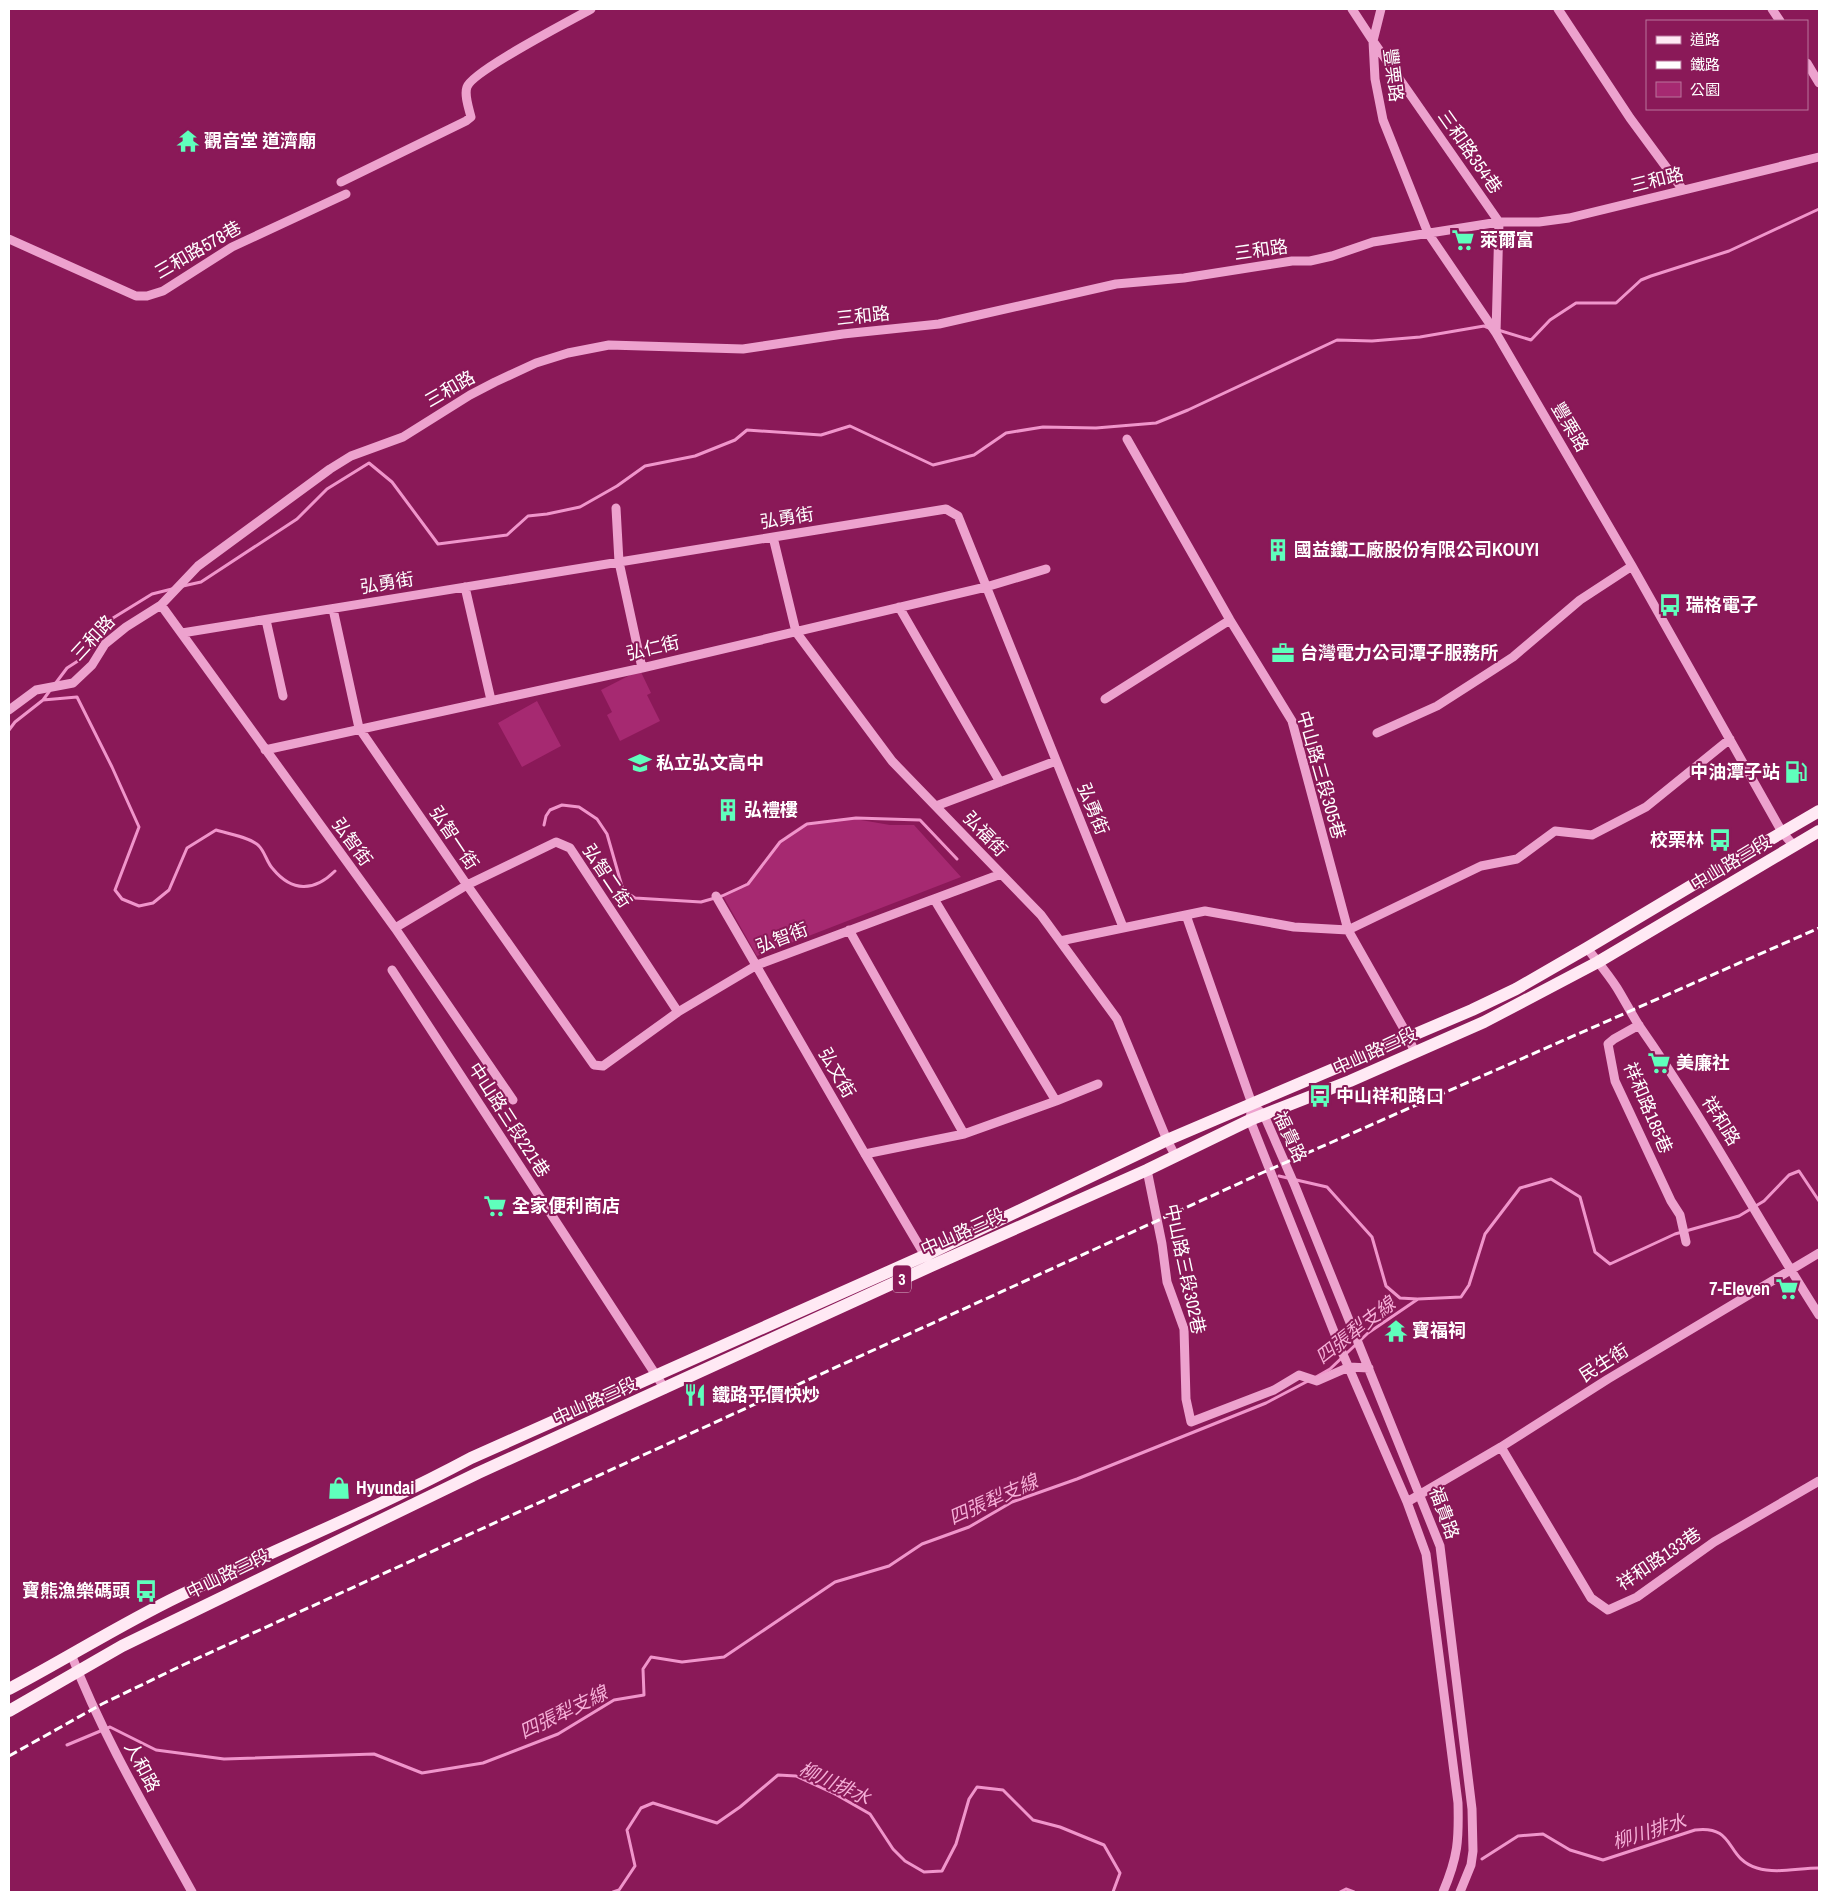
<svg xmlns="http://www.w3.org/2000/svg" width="1828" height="1901" font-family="'Archivo Narrow','Noto Sans TC',sans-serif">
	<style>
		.green { fill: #a62971 }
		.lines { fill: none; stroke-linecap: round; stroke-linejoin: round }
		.stream { stroke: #f095cb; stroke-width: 3 }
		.minor { stroke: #eda2ce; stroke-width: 9 }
		.major { stroke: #ffe9f4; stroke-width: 12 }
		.rail { stroke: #fff; stroke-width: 3; stroke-dasharray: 9 4; stroke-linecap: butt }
		.labels { text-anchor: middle; stroke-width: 4; stroke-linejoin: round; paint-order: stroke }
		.shield { fill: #8a1958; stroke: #dcbacd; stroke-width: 1 }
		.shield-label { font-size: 16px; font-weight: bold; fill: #fff }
		.street-label { font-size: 18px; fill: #fff; stroke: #8a1958 }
		.poi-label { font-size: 18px; font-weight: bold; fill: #fff; stroke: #8a1958; text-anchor: start }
		.water-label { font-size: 19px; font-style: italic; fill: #f5aed7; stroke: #8a1958 }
	</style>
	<rect width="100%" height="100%" fill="#8a1958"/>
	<path class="green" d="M640,670L651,693L647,695L660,721L620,741L607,715L612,712L601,690Z
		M537,701L561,746L522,767L498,723Z
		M855,819L890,825H914L961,877L757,956L723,896L748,882L787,835L805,823Z"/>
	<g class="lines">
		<path class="stream" d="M1498,330L1531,340L1550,320L1576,303H1616L1641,280L1651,276L1729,251L1819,209
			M183,586L201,582L297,519L327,489L369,463L392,482L438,544L507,535L528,516L547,514L580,507L617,486L645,466L695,456L735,440L747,430L821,435L850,426L933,465L974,455L1006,433L1043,427L1096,428L1156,423L1188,410L1337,340L1372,341L1420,337L1484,326L1489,328
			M55,684L67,668L81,659L102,636L113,618L152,594L172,589
			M43,700L51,689
			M9,730L15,722L43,700L77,697L112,767L139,827L115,890L122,899L139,906L153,903L169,890L187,848L216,830C227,833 252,838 259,846C265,852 267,863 273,869C292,892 314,892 335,871
			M544,825L546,816L550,810L562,805L579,807L597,819L607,834L623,890L635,898L701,902L722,896L748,884L780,842L807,824L856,818L920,820L957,859
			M1279,1176L1327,1187L1372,1237L1386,1286L1400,1298L1417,1299
			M1316,1377L1330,1369L1368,1333L1418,1299L1461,1297L1469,1285L1485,1234L1520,1188L1551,1179L1580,1197L1595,1252L1610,1264L1675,1234L1739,1216L1764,1201L1789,1175L1799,1171L1819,1201
			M67,1745L110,1727L156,1750L224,1759L374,1754L422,1773L483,1763L558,1734L614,1700L644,1695L643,1669L651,1657L682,1662L724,1657L835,1582L889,1566L922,1544L969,1527L1012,1502L1077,1479L1266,1403L1308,1381
			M1482,1859L1518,1836L1543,1834L1570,1850L1603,1860L1695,1830C1737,1825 1724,1858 1757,1868C1776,1874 1799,1868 1819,1868
			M613,1892L619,1890L635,1866L627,1830L641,1808L653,1803L717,1823L740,1807L778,1775L796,1776L835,1794L870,1814L893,1849L905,1861L924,1872L942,1871L956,1844L969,1799L977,1787L1003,1790L1033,1820L1060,1827L1104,1845L1120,1873L1113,1892
			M1340,1892L1346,1889L1354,1892"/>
		<path class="minor" d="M1352,9L1373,41L1499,222L1496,333
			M1381,9L1373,41L1375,79L1383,120L1428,233L1496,333L1632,566L1782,832L1794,846
			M1558,9L1630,118L1683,190
			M1772,9L1780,21
			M1807,63L1819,83
			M341,182L466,121L471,117C469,109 464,95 467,87C472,71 572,20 591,9
			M9,239L136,296H147L163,291L232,247L346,194
			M1127,439L1230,620L1292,721L1348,930L1408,1036L1415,1053
			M616,508L619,562L642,668
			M773,537L796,632L892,761L1041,915L1117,1019L1167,1140L1176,1157
			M465,587L491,700
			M161,605L395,928L513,1100
			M899,607L1000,782
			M333,609L359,728L467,885L594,1065L603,1066L678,1012L757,965L1001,874
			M266,620L283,696
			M182,633L946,509L958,516L1123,927
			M1105,699L1230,620
			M9,710L36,690L73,683L92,665L105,644L126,627L161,605L198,566L330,469L351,456L403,437L470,395L495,382L536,363L568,353L609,345L743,349L843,334L939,324L1116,284L1184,278L1292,261H1310L1332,256L1373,242L1499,222H1539L1569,218L1819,157
			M1377,733L1437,706L1493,670L1513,657L1580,600L1632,566
			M265,750L642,668L986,587L1046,569
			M936,806L1056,761
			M716,896L865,1154L927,1259
			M934,899L1056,1101
			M1186,915L1252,1104L1264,1115L1295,1186L1440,1546L1472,1809L1473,1851L1471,1865L1460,1892
			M395,928L467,885L556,842L570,848L678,1012
			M849,930L964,1134
			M1060,941L1205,911L1294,927L1348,930L1481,866L1517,859L1555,831L1592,835L1646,807L1730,739
			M1587,948C1597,961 1608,974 1617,988C1625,1001 1632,1015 1640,1027C1705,1120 1758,1220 1819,1315
			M392,970L665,1389
			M1639,1025L1614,1039L1608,1044L1615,1081L1671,1201L1680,1215L1686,1242
			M1252,1104L1250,1120L1342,1352L1407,1502L1426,1554L1458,1803C1459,1840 1458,1857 1443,1892
			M865,1154L964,1134L1056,1101L1098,1084
			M1147,1170L1162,1244L1167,1282L1184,1329L1186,1399L1191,1422L1274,1390L1299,1375L1317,1381L1349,1367L1369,1368
			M1501,1447L1591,1598L1608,1610L1637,1597L1714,1542L1819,1481
			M1407,1502L1501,1447L1608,1379L1819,1253
			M71,1654C103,1737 149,1814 192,1892"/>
		<path class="major" d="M9,1689C66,1659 121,1624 179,1596C276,1549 376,1509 471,1458L926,1255L1167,1140L1472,1010L1516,989L1587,948L1716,871L1819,811
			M9,1711L122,1646L478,1473L931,1266L1147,1170L1250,1120L1350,1081L1484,1022L1598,962L1819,831"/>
		<path class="rail" d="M9,1756L102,1704L183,1665L1264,1172L1819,928"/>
	</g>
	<defs>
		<symbol id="temple-bare" viewBox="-9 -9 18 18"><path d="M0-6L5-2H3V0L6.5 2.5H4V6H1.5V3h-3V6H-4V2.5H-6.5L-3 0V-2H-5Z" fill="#5fffbc" stroke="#8a1958" stroke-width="2.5" paint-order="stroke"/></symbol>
		<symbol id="supermarket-bare" viewBox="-9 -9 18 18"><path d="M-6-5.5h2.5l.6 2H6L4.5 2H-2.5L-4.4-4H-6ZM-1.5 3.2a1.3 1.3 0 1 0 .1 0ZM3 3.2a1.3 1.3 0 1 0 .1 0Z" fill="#5fffbc" stroke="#8a1958" stroke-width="2.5" paint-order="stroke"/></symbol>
		<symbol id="building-bare" viewBox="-9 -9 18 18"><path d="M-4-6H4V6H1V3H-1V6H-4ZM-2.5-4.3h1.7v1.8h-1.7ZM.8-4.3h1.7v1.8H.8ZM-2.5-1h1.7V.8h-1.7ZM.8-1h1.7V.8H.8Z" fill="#5fffbc" stroke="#8a1958" stroke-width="2.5" paint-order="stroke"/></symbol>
		<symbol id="bus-bare" viewBox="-9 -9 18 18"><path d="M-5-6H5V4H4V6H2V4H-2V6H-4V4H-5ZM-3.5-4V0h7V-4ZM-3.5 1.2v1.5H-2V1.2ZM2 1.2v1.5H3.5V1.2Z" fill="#5fffbc" stroke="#8a1958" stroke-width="2.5" paint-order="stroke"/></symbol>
		<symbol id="office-bare" viewBox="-9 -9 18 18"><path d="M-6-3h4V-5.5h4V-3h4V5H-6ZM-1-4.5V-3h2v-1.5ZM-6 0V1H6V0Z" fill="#5fffbc" stroke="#8a1958" stroke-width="2.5" paint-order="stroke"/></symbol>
		<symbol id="school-bare" viewBox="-9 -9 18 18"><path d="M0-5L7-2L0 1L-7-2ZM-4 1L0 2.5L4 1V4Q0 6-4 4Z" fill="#5fffbc" stroke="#8a1958" stroke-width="2.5" paint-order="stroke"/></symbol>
		<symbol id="fuel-bare" viewBox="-9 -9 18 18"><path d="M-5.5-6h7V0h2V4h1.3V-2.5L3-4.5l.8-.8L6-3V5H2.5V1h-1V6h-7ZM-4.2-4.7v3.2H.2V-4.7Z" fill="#5fffbc" stroke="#8a1958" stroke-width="2.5" paint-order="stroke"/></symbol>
		<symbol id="restaurant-bare" viewBox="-9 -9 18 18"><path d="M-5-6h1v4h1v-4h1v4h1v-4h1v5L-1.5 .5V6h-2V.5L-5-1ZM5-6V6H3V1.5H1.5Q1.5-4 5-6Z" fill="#5fffbc" stroke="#8a1958" stroke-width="2.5" paint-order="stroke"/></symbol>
		<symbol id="shop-bare" viewBox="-9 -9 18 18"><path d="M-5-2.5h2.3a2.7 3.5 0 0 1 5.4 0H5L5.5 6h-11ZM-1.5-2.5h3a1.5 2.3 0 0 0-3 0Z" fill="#5fffbc" stroke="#8a1958" stroke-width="2.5" paint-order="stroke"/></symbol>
	</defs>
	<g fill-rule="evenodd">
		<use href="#temple-bare" x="172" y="125" width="32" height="32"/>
		<use href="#supermarket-bare" x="1447" y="224" width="32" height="32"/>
		<use href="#building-bare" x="1262" y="534" width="32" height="32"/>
		<use href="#bus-bare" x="1654" y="589" width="32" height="32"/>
		<use href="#office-bare" x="1267" y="637" width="32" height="32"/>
		<use href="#school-bare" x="624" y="747" width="32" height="32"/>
		<use href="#fuel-bare" x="1780" y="756" width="32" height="32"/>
		<use href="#building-bare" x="712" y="794" width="32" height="32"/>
		<use href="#bus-bare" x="1704" y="824" width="32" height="32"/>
		<use href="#supermarket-bare" x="1643" y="1047" width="32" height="32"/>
		<use href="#bus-bare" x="1304" y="1080" width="32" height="32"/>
		<use href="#supermarket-bare" x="479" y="1190" width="32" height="32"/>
		<use href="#supermarket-bare" x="1771" y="1273" width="32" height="32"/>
		<use href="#temple-bare" x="1380" y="1315" width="32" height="32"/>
		<use href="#restaurant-bare" x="679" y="1379" width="32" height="32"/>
		<use href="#shop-bare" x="323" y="1472" width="32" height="32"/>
		<use href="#bus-bare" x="130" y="1575" width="32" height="32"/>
	</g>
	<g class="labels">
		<rect class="shield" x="893" y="1265.5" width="18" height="27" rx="4"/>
		<g class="shield-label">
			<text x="902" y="1285">3</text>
		</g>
		<g class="street-label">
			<text transform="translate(1393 75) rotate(83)" y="6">豐栗路</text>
			<text transform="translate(1470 152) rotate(55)" y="6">三和路354巷</text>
			<text transform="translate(1657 180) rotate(-14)" y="6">三和路</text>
			<text transform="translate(198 250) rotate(-30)" y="6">三和路578巷</text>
			<text transform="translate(1261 250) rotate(-8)" y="6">三和路</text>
			<text transform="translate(863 316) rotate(-6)" y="6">三和路</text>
			<text transform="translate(450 389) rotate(-30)" y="6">三和路</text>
			<text transform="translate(1570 427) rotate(59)" y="6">豐栗路</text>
			<text transform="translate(787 518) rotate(-9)" y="6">弘勇街</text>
			<text transform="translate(387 583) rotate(-9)" y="6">弘勇街</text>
			<text transform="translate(93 638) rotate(-47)" y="6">三和路</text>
			<text transform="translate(653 648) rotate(-13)" y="6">弘仁街</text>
			<text transform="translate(1321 775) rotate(74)" y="6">中山路三段305巷</text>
			<text transform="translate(1093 809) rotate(68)" y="6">弘勇街</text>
			<text transform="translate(985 834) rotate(46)" y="6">弘福街</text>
			<text transform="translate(454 838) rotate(56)" y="6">弘智一街</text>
			<text transform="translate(352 842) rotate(54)" y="6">弘智街</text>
			<text transform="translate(1731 863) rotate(-31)" y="6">中山路三段</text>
			<text transform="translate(607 876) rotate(56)" y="6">弘智二街</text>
			<text transform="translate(782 938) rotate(-21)" y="6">弘智街</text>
			<text transform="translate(1375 1051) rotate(-24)" y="6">中山路三段</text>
			<text transform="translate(837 1073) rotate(60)" y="6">弘文街</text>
			<text transform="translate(1648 1108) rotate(67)" y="6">祥和路185巷</text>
			<text transform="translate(509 1120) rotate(57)" y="6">中山路三段221巷</text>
			<text transform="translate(1721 1121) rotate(58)" y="6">祥和路</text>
			<text transform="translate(1290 1137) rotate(65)" y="6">福貴路</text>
			<text transform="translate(963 1232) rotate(-24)" y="6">中山路三段</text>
			<text transform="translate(1185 1269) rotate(78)" y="6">中山路三段302巷</text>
			<text transform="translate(1604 1363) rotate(-32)" y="6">民生街</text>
			<text transform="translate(595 1401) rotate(-24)" y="6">中山路三段</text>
			<text transform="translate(1444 1513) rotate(70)" y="6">福貴路</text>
			<text transform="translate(1659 1559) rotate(-34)" y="6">祥和路133巷</text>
			<text transform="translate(228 1574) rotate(-26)" y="6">中山路三段</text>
			<text transform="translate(142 1767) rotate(62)" y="6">人和路</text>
		</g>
		<g class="poi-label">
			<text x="204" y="147">觀音堂 道濟廟</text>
			<text x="1480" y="246">萊爾富</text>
			<text x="1294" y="556">國益鐵工廠股份有限公司KOUYI</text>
			<text x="1686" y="611">瑞格電子</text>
			<text x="1300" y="659">台灣電力公司潭子服務所</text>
			<text x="656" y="769">私立弘文高中</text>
			<text x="1780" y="778" text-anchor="end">中油潭子站</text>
			<text x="744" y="816">弘禮樓</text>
			<text x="1704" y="846" text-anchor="end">校栗林</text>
			<text x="1676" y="1069">美廉社</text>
			<text x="1336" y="1102">中山祥和路口</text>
			<text x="512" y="1212">全家便利商店</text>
			<text x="1770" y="1295" text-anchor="end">7-Eleven</text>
			<text x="1412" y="1337">寶福祠</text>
			<text x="712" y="1401">鐵路平價快炒</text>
			<text x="356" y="1494">Hyundai</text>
			<text x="130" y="1597" text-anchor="end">寶熊漁樂碼頭</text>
		</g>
		<g class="water-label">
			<text transform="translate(1355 1330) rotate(-38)" y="7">四張犁支線</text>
			<text transform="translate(993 1499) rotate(-24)" y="7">四張犁支線</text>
			<text transform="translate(563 1712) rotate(-26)" y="7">四張犁支線</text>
			<text transform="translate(835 1783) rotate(25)" y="7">柳川排水</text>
			<text transform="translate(1649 1831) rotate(-17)" y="7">柳川排水</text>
		</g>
	</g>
	<rect width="1828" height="1901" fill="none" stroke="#ffffff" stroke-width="20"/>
	<rect x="1646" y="20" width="162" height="90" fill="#8a1958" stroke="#b9759b"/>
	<rect x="1656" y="36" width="25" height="8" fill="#ffe9f4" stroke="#b9759b"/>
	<text x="1690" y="45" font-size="15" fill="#ffffff">道路</text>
	<rect x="1656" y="61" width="25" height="8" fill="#ffffff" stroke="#b9759b"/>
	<text x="1690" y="70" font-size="15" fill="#ffffff">鐵路</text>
	<rect x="1656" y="82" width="25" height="15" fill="#a62971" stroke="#b9759b"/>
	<text x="1690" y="95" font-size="15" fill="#ffffff">公園</text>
</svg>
